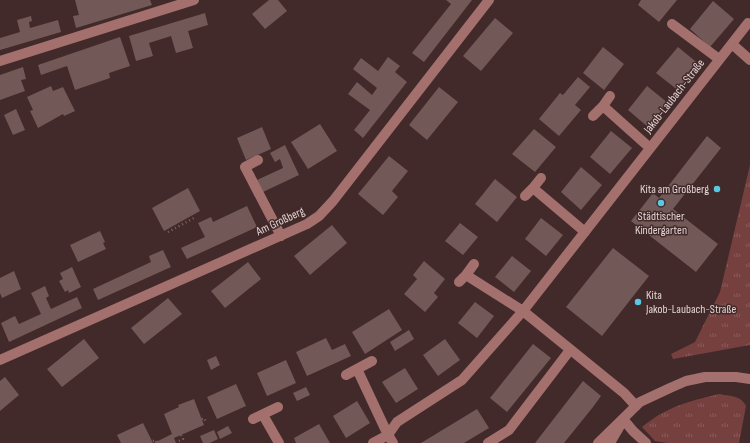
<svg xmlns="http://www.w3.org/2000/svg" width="750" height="443" font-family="'Sofia Sans Condensed',sans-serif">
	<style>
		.grass { fill: url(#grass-tufts) }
		.building { fill: #725957 }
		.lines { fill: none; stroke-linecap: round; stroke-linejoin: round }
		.path { stroke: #7b6766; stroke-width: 2.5; stroke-dasharray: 1 3; stroke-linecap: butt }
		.minor { stroke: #a3706e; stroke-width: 10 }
		.poi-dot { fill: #59c8e4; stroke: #412a29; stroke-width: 1.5 }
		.labels { text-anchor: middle; stroke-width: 3; stroke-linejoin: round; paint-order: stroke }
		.street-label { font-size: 12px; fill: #e2d3d2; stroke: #412a29 }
		.poi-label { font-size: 12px; fill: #e2d3d2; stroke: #412a29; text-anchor: end }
	</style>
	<defs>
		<pattern id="grass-tufts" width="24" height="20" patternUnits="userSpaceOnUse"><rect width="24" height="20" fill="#76403f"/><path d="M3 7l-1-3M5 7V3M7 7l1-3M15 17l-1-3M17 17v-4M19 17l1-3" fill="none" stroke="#895b5a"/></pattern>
	</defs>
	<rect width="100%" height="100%" fill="#412a29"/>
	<path class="grass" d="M750,165V345L673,359L671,354L695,342L720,292Z
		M719,394C729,396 741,395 746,406L739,443H667L655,441L642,427C668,406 687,402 719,394Z"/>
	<path class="building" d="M75,0H150L152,5L76,28L73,16L79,15Z
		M269,0H278L287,11L265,29L252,14Z
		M446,0H472L424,62L412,53L451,4Z
		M641,0H677L659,22L638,5Z
		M713,1L734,19L710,47L690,29Z
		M205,13L208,25L188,31L193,48L176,53L171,36L149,43L153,56L136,61L129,36Z
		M31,16L32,21L29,22L30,28L58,20L61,32L0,50V38L20,32L17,20Z
		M495,18L513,33L481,71L463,56Z
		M120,37L130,66L109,73L110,78L75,90L67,66L41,75L38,65Z
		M603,47L624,64L604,90L583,73Z
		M678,47L700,65L679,91L656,73Z
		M388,57L400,66L395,72L407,82L363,138L354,130L370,110L348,94L357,82L372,95L377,88L353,69L361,58L378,71Z
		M23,67L26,79L21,80L25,91L0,100V75Z
		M578,77L590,87L575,105L581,110L559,136L539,119L560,93L563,95Z
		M51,86L53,91L63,87L75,111L64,116L63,114L38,128L30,111L33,110L27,97Z
		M647,86L668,103L648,127L628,110Z
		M439,87L458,102L427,140L409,125Z
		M16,109L25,130L13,135L4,115Z
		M320,124L337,151L308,169L291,142Z
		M262,127L271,149L246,160L237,138Z
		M534,129L556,147L535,172L512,154Z
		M611,131L632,148L610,174L590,157Z
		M707,136L721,148L673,209L718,244L696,272L631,221L653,193L659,198Z
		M285,145L299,175L263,192L257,180L283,168L280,159L275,162L270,153Z
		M389,156L408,171L392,191L398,197L383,215L358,194Z
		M581,167L602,185L581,210L561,192Z
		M495,179L517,197L497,222L475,204Z
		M188,188L200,211L164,231L152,208Z
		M247,206L257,227L187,259L181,248L205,237L198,223L211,217L213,222Z
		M541,218L563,235L546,256L525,239Z
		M460,223L478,237L463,255L445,241Z
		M332,225L347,243L310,275L294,256Z
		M100,231L105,242L103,243L106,249L78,262L70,245Z
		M613,248L649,276L602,336L566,307Z
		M163,250L171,267L98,300L93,289L151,262L149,256Z
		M512,256L531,271L514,292L495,277Z
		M424,261L445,279L434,293L438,297L425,312L404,294L417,279L413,275Z
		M248,262L261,279L225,308L211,291Z
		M72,267L81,287L69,293L68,290L65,292L59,281L63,279L60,273Z
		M14,271L21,289L2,298L0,293V278Z
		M45,286L49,296L46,298L51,309L77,297L82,308L9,342L1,323L15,316L19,324L41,314L31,293Z
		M168,298L182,314L144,344L131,328Z
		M475,302L494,316L477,338L458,323Z
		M389,309L402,330L365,354L352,332Z
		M409,330L414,339L395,351L390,342Z
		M326,338L332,350L345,344L351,356L307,376L296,352Z
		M84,339L99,358L62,387L47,369Z
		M445,339L460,360L438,376L423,355Z
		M533,344L551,358L507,412L490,398Z
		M216,356L220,365L211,370L207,360Z
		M286,360L296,383L267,396L257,373Z
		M405,368L418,389L396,403L382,382Z
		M5,377L19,395L0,411V381Z
		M583,381L601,396L593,407L564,443H535Z
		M236,384L246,406L217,419L207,397Z
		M306,387L310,395L297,401L293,393Z
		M194,399L204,425L174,438L176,443H154L172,434L164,414L179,407L178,405Z
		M357,401L370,423L346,438L333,416Z
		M477,409L489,428L464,443H421Z
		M143,423L153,443H121L117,435Z
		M319,424L330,443H296L294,438Z
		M228,426L232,433L220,439L217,432Z
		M214,430L218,439L210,443H203L200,436Z"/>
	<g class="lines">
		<path class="path" d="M168,232L194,218
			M202,419L204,418L206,422
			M153,441L156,440L157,443
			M179,441L183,439L181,435"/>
		<path class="minor" d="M672,24L719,59
			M732,44L750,60
			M0,61L194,0
			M603,106L650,148
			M593,116L603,106L610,96
			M258,160L245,167L281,236
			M533,188L541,178
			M525,196L533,188L585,232
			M466,275L474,264
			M459,282L466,275L523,311L624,393L636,406
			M0,360L307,224L319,216L333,201L489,0
			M357,369L372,361
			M346,375L357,369L388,435L393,443
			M263,415L279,443
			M253,419L278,407
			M623,419L633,431L646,443
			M373,443L388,435L397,422L462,380L523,311L748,23
			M488,443L509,430L570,350
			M598,443L640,402L670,388L686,381L705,377H736L750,379
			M610,443L621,424"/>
	</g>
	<g class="poi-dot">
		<circle cx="717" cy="189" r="4"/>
		<circle cx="661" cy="203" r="4"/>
		<circle cx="638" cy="302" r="4"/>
	</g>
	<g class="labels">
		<g class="street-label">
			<text transform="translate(674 96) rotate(-52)" y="4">Jakob-Laubach-Straße</text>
			<text transform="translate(280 221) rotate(-25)" y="4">Am Großberg</text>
		</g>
		<g class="poi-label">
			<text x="709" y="193">Kita am Großberg</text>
			<text x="661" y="220" text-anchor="middle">Städtischer<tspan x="661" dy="14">Kindergarten</tspan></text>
			<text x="646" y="299" text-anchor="start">Kita<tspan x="646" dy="14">Jakob-Laubach-Straße</tspan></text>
		</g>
	</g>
</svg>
